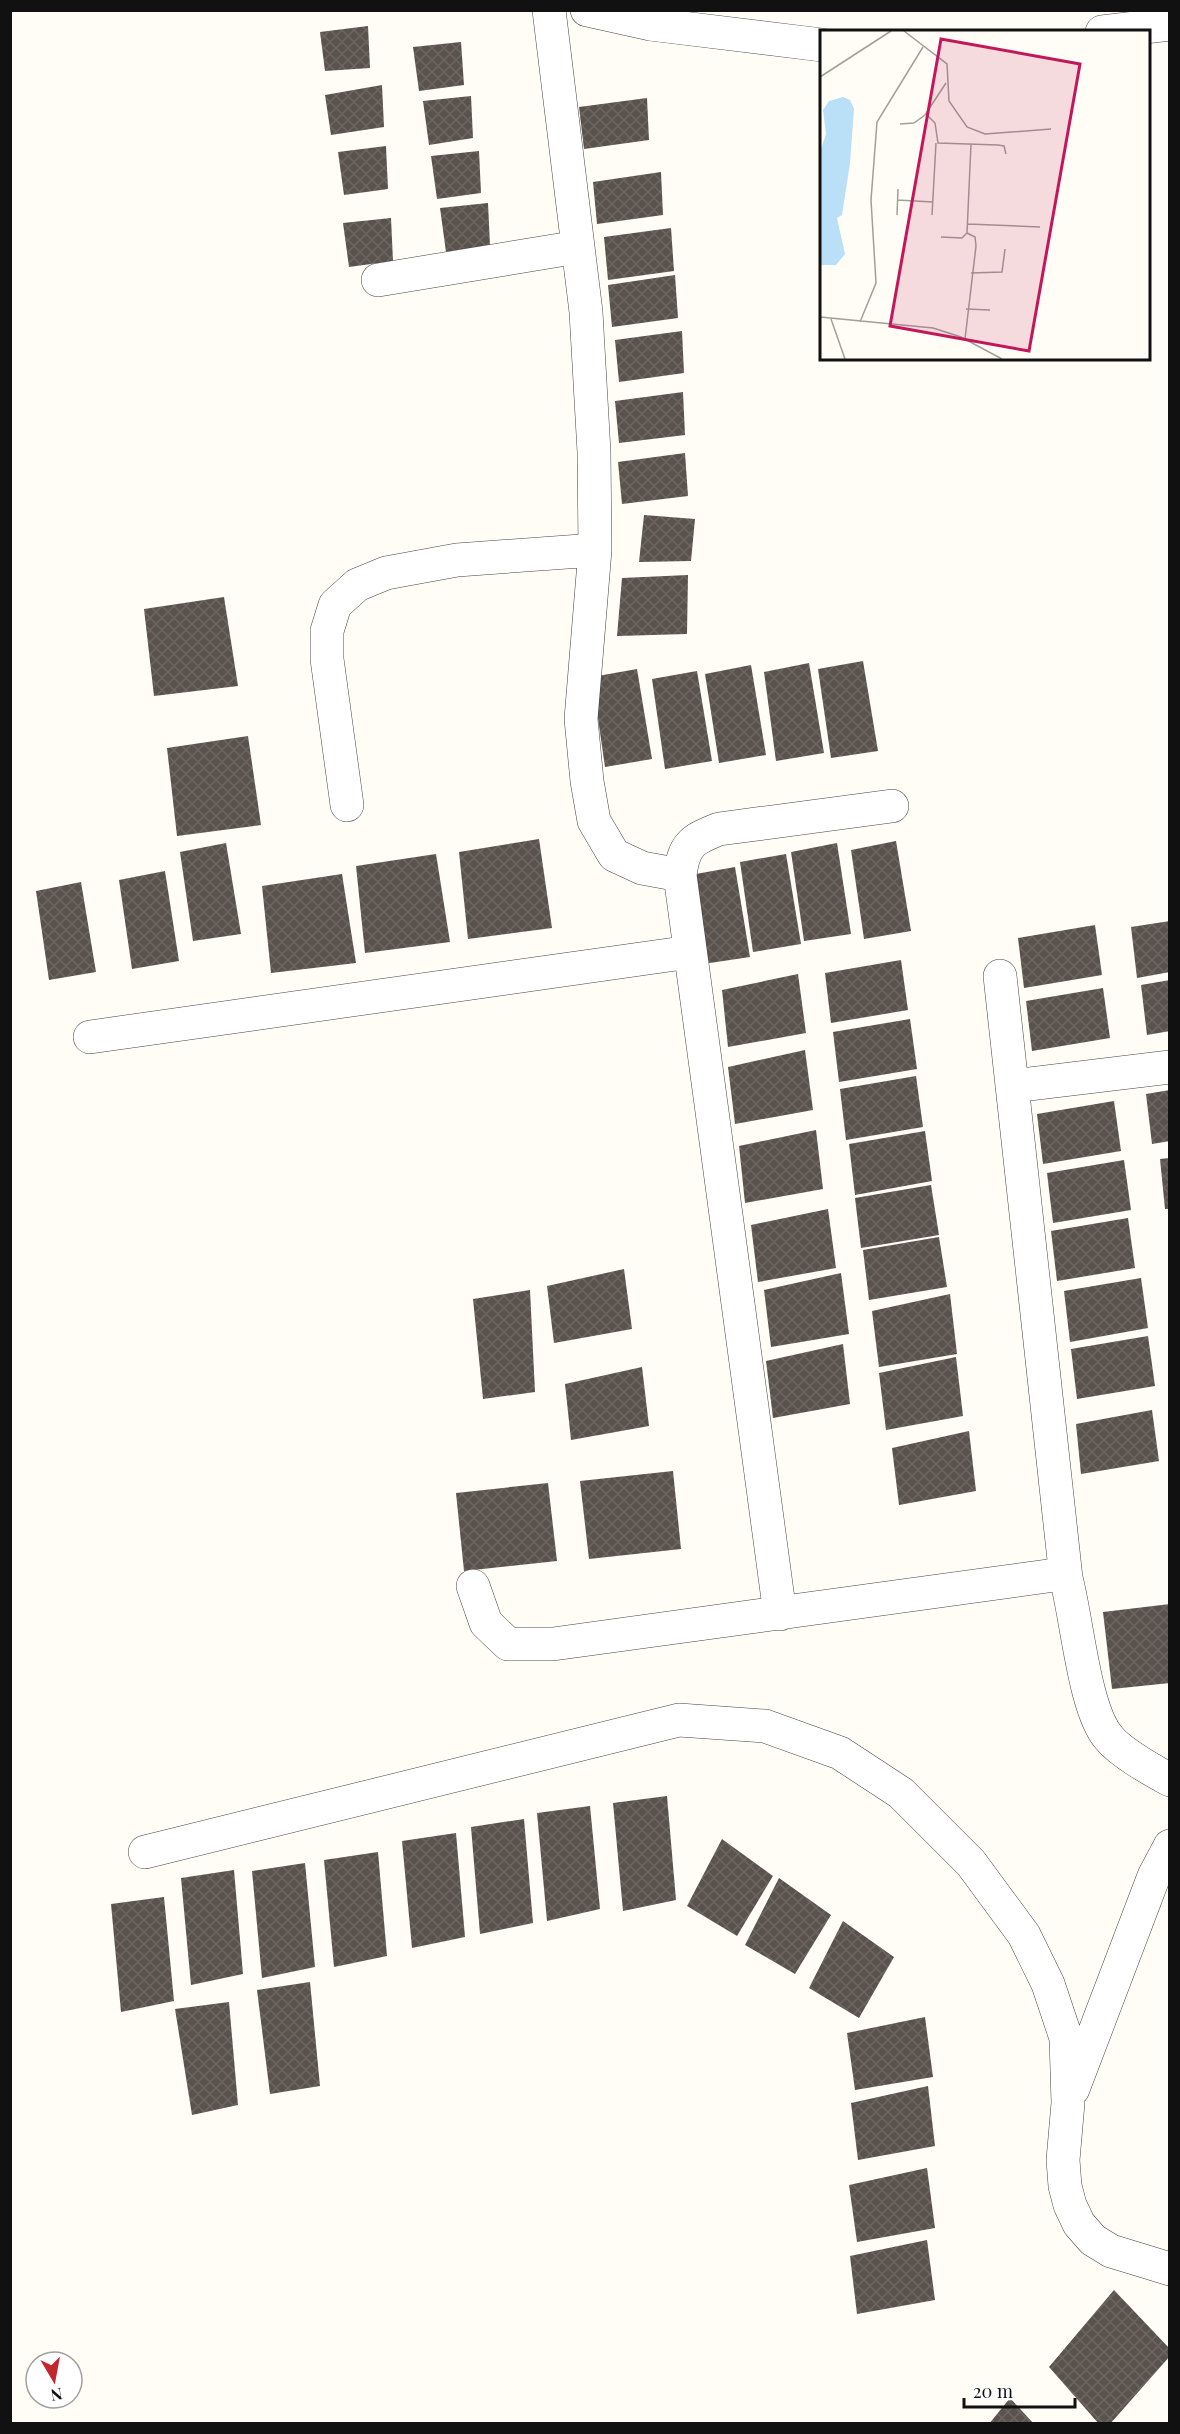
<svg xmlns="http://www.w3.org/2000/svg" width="1180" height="2434" font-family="'Playfair Display',serif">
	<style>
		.building { fill: url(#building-cross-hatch) }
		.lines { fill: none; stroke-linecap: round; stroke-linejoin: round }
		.street-casing { stroke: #444; stroke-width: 34 }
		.street { stroke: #fff; stroke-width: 33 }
		.inset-road { fill: none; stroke: #a09f9a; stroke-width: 1.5 }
		.view { fill: #c2185b; fill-opacity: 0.15; stroke: #c2185b; stroke-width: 3 }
		.inset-edge { fill: none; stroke: #111; stroke-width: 3 }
	</style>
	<defs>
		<pattern id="building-cross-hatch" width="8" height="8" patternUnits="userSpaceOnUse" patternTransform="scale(1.5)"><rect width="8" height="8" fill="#5a524d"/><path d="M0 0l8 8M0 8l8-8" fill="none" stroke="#6d6662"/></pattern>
	</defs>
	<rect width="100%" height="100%" fill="#fffdf5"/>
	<path class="building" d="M368,26L370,68L325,71L320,32Z
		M461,42L464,85L419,91L413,47Z
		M382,85L384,127L331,135L325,95Z
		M471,96L473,138L429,145L423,101Z
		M647,98L649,140L584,149L579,107Z
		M386,146L388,189L344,195L338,152Z
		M479,151L481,193L437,199L431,156Z
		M661,172L663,215L597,224L593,182Z
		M488,203L490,245L446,252L440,208Z
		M391,218L393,261L349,267L343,223Z
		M671,228L674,271L608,280L604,237Z
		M675,275L678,318L612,327L608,285Z
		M682,331L684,373L619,382L615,340Z
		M683,392L685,435L619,443L615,401Z
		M685,453L688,496L622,504L618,462Z
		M644,515L695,519L691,561L639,562Z
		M688,575L687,634L617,636L622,578Z
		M224,597L238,686L154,696L144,609Z
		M863,661L878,751L831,758L818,669Z
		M809,663L824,753L776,761L764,672Z
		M751,665L766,755L719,763L705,674Z
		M637,669L652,759L605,767L592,677Z
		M697,671L712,761L665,769L652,679Z
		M248,736L261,825L177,836L167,748Z
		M539,839L552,928L468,939L459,852Z
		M896,841L911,931L864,939L851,850Z
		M226,843L241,934L193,941L180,852Z
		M837,843L851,934L804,941L791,852Z
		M436,854L450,942L365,953L356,866Z
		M786,854L801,944L753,952L740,862Z
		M735,867L750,957L703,964L690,875Z
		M165,871L179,961L132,969L119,880Z
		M342,874L356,963L271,973L262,886Z
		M81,882L96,972L49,980L36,891Z
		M1170,921V972L1137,978L1131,927Z
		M1095,925L1102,975L1024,988L1018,938Z
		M901,960L908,1010L831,1023L825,973Z
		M798,974L806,1033L728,1047L722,990Z
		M1170,980V1031L1147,1035L1141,985Z
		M1103,988L1110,1038L1032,1051L1026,1001Z
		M910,1019L917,1069L839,1082L833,1032Z
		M805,1050L813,1110L735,1124L728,1067Z
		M916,1076L923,1127L846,1140L840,1089Z
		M1170,1090V1141L1152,1144L1146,1094Z
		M1114,1101L1121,1151L1043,1164L1037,1114Z
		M816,1130L823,1189L745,1203L739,1146Z
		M925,1131L932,1181L855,1195L849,1144Z
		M1170,1158V1209H1165L1160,1159Z
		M1124,1160L1131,1210L1053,1223L1047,1173Z
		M931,1185L939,1235L861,1248L855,1198Z
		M828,1209L836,1268L758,1282L751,1225Z
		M1128,1218L1135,1268L1057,1281L1051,1231Z
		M939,1237L947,1287L869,1300L863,1250Z
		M624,1269L632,1329L554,1343L547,1286Z
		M841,1273L849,1334L771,1347L764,1290Z
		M1141,1278L1148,1328L1070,1342L1064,1291Z
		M530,1290L535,1392L483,1399L473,1299Z
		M950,1294L957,1354L879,1367L872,1311Z
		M1148,1336L1155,1386L1077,1399L1071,1349Z
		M843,1344L850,1404L773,1418L766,1361Z
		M956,1357L963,1416L886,1430L879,1373Z
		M642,1367L649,1426L571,1440L565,1384Z
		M1152,1410L1159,1461L1081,1474L1076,1424Z
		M969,1431L976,1491L899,1505L892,1448Z
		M673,1471L681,1549L589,1559L580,1481Z
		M548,1483L557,1561L464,1571L456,1493Z
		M1170,1604V1683L1112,1689L1103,1612Z
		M667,1796L676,1900L623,1911L613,1803Z
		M590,1806L600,1909L547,1921L537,1813Z
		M524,1819L533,1923L480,1934L471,1827Z
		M456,1833L465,1937L412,1948L402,1841Z
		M722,1839L773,1876L737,1936L687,1906Z
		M378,1852L387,1956L334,1967L324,1860Z
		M305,1863L315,1967L262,1978L252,1871Z
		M234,1870L243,1974L191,1985L181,1878Z
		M779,1878L831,1915L795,1974L745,1945Z
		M164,1897L174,2001L121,2012L111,1904Z
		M843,1921L894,1957L859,2018L809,1988Z
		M310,1982L320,2086L270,2094L257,1990Z
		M229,2002L238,2105L192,2115L175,2009Z
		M925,2017L933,2077L855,2090L847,2033Z
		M928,2086L935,2146L858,2160L851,2103Z
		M927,2168L935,2228L857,2242L849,2185Z
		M927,2240L935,2300L857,2314L850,2256Z
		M1114,2290L1170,2349V2356L1110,2424H1099L1049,2367Z
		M1010,2398L1034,2424H989Z"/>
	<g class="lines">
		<defs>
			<path id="street" d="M549,10L586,312L594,452L595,550L581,719L587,781L594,821L614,855L642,868L680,875
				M587,10L650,24L822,45
				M1102,32L1170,24
				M378,280L578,247
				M347,805L327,659V631L335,605L357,585L386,573L457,560L595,550
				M1000,976L1066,1578
				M90,1037L690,952
				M1012,1086L1170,1067
				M473,1586L486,1623L508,1644H553L1055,1575L1066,1578C1077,1618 1084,1710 1109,1738C1121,1753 1152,1770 1170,1780
				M780,1614L680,875C684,845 691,840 719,829L892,806
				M145,1852L679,1720L765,1726L840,1753L901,1793L971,1863L1024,1935L1048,1984L1066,2038L1068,2103L1063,2160L1065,2186L1070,2205L1079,2224L1093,2240L1111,2251L1170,2269
				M1073,2089L1154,1876L1170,1846"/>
		</defs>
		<use href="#street" class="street-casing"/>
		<use href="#street" class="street"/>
	</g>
	<g transform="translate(820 30)">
		<rect width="330" height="330" fill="#fffdf5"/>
		<path d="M23,67L30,70L34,79L30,133L22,185L17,188L25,224L16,235H0V122L6,104L3,80L9,71Z" fill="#b9e0f7"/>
		<path class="inset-road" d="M84,1L127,34L129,71L147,97L165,104L231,99M0,47L71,1M106,84L115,93L118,113L178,115L184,116L186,124M80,94L94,93L105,85L126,53M77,170L113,172M77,185L78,159M112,185L116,113M148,194L220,197M121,207L142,208L147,203L151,114M151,243L182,242L185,219M146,279L170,280M0,287L113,298L141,307L182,329M11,289L25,329M40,292L56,253L51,170L57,92L103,17M145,309L156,216L155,207L147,203"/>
		<path class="view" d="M121,9L260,34L209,321L70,296Z"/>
		<rect width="330" height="330" class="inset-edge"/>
	</g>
	<rect width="1180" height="2434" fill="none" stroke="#111111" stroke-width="24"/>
	<g transform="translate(54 2380) rotate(170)"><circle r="28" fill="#ffffff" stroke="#a0a0a0" stroke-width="1.5"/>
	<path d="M0-4.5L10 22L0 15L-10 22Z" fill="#c4262e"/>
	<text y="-9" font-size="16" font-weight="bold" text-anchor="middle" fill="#111111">N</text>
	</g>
	<path d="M964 2398v9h111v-9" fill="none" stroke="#111111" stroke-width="3"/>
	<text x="973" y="2398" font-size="18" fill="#111111" stroke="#ffffff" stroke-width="4.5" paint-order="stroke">20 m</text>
</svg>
